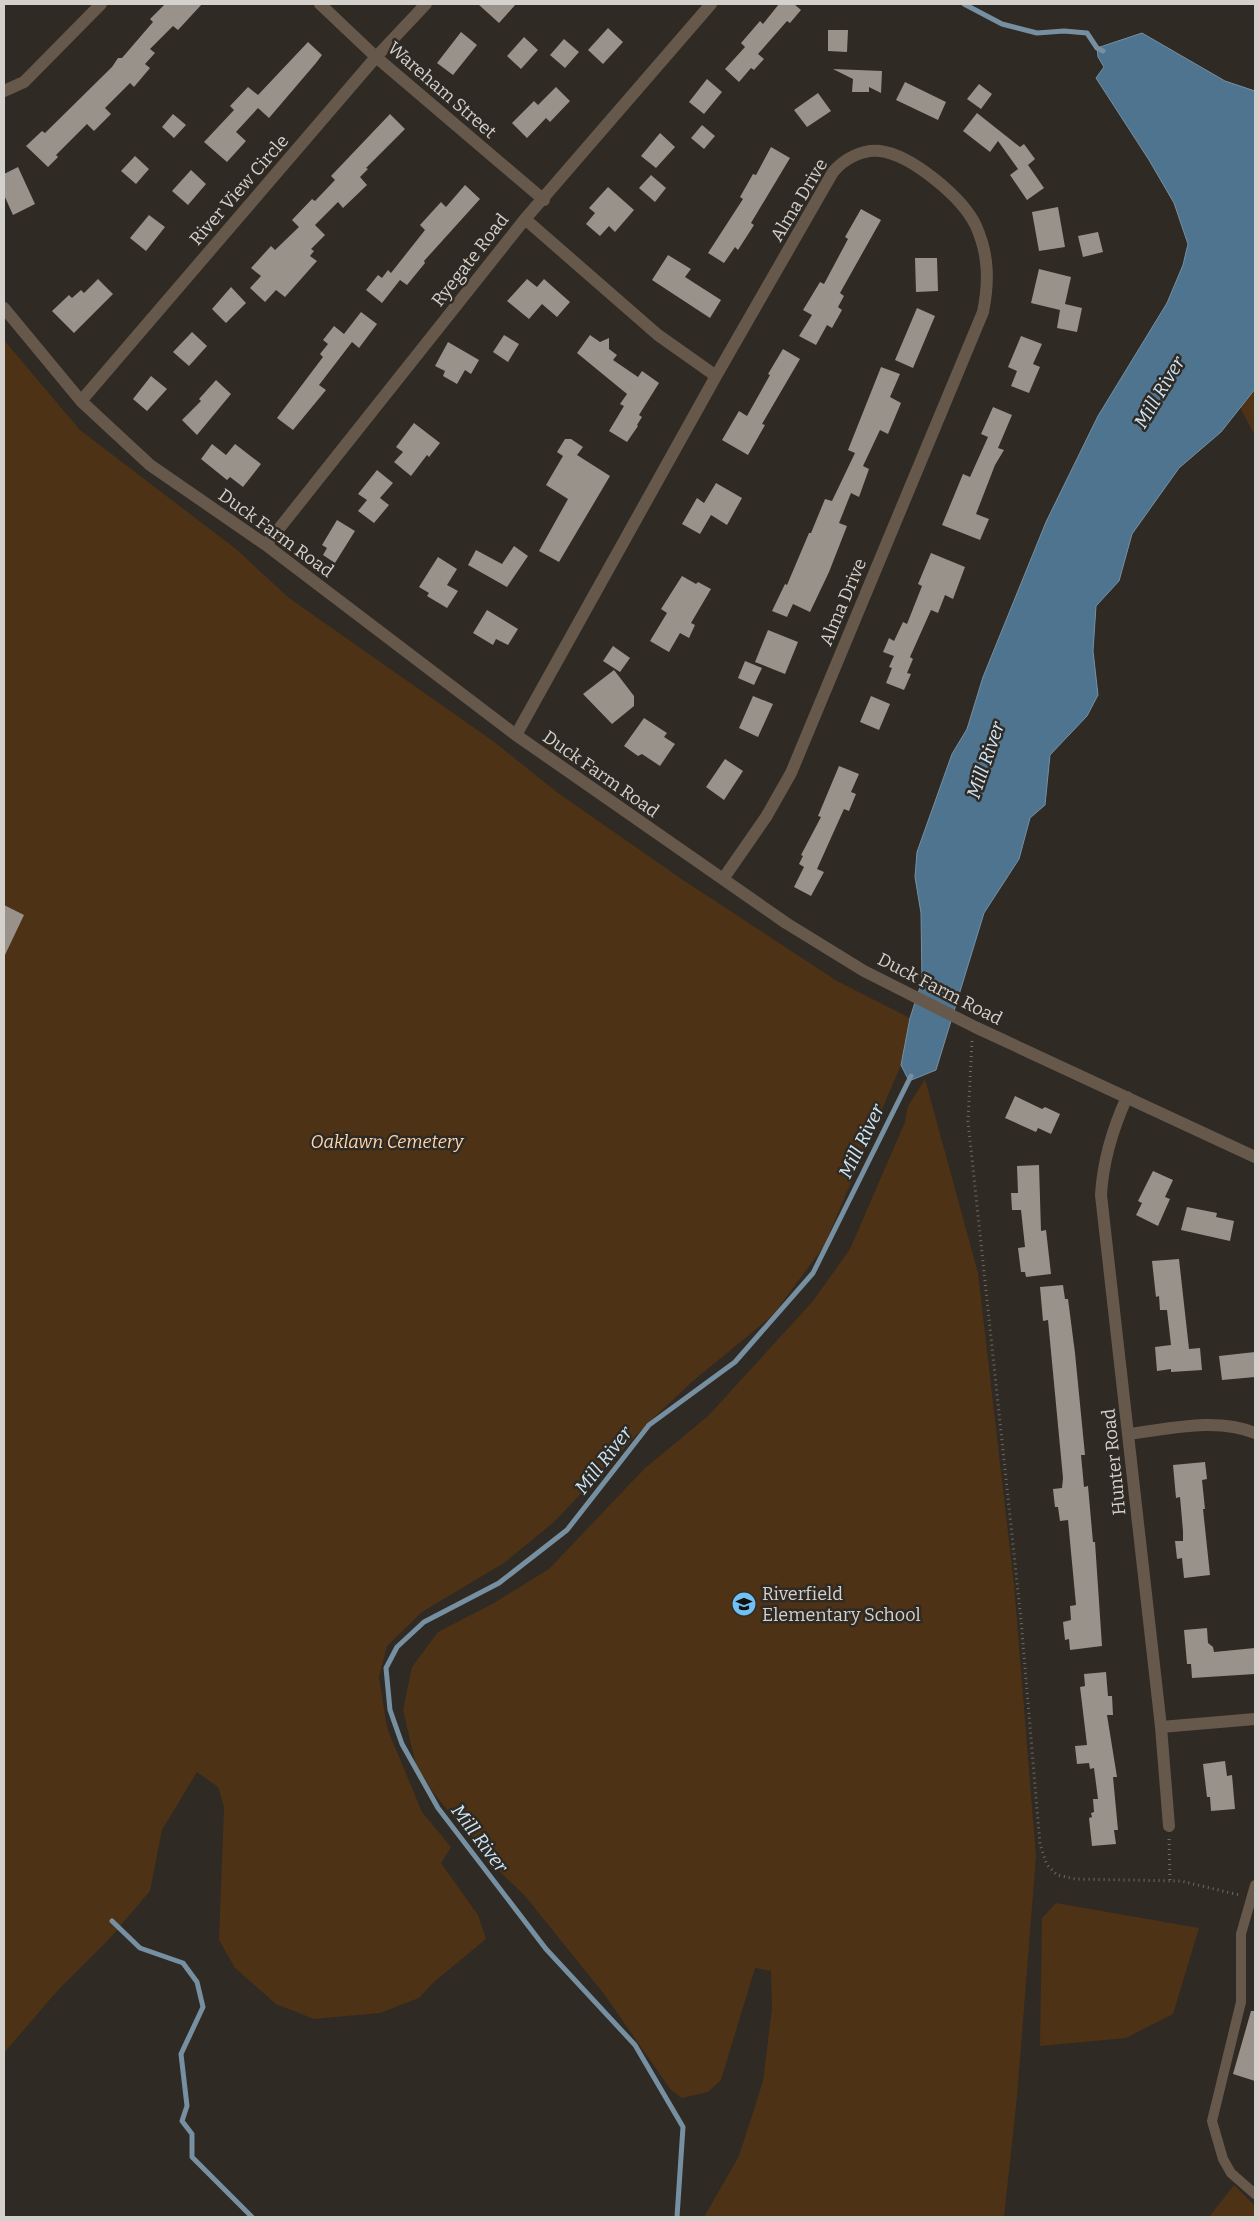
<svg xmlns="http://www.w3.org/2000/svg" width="1259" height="2221" font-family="Bitter,serif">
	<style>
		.green { fill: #4d3215 }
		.water { fill: #4e748f; stroke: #7690a2 }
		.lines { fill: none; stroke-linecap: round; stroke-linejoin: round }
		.stream { stroke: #7690a2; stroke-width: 5 }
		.building { fill: #98928b }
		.path { stroke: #6f6b66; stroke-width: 3; stroke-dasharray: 1 4; stroke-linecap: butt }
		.lane { stroke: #66584b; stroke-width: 10 }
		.street { stroke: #66584b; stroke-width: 12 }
		.labels { text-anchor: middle; stroke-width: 5; stroke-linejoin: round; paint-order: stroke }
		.street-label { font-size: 18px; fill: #d4d1cd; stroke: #2f2a24 }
		.park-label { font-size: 18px; font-style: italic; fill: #ffd5ab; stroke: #2f2a24 }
		.poi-label { font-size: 18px; fill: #d4d1cd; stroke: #2f2a24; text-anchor: start }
		.water-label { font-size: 19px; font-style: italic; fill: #cde6f8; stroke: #2f2a24 }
	</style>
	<rect width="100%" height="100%" fill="#2f2a24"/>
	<path class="green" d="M4,340L80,430L236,549L289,598L493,741L558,793L683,880L837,981L910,1018L901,1065L824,1246L773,1315L693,1381L647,1424L554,1522L504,1563L422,1612L387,1646L379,1677L387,1728L422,1812L451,1847L441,1863L478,1915L486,1939L434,1982L419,1998L380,2013L314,2019L276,2004L235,1968L219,1940L224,1807L218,1787L197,1772L162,1830L150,1891L110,1938L59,1989L4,2053Z
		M1255,389V436L1240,407Z
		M925,1079L978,1273L1014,1584L1036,1856L1017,2097L1004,2217H704L739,2156L763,2081L772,2008L771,1971L755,1968L721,2080L708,2092L682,2098L671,2090L604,1994L525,1896L486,1858L433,1792L416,1765L403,1710L412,1667L438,1632L494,1603L549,1569L644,1469L708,1416L813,1301L850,1249L905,1122L908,1106Z
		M1056,1903L1199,1928L1173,2014L1126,2038L1040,2046L1042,1918Z
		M1234,2185L1255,2206V2217H1209Z"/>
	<path class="water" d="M1142,33L1225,81L1255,91V389L1221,432L1179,468L1132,534L1119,581L1096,606L1093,651L1098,695L1087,716L1050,755L1045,805L1030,818L1019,859L984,913L936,1070L909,1081L901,1065L910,1018L922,981L921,913L915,877L917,852L952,754L967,729L983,677L1046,522L1098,416L1167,303L1183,265L1188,244L1174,203L1149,160L1096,78L1104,67L1098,57L1097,48Z"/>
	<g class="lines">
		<path class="stream" d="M964,4L1002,24L1037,33L1064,31L1087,33L1097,48L1103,51
			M112,1921L140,1948L183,1963L197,1982L203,2007L181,2054L187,2106L182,2121L192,2134V2157L252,2217
			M677,2217L683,2127L635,2045L546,1949L438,1808L402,1744L390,1710L386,1668L397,1647L424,1622L499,1583L567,1530L649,1425L735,1362L813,1273L911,1076"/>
	</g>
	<path class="building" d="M165,4H202L178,30L173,26L150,49L155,53L145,64L150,68L134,87L130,83L105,108L111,114L94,131L87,124L56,155L58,157L48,167L26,146L42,131L45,133L112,67L118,58H122L153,22L150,19Z
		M478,4H516L499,23Z
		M779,4H794L801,10L790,23L787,21L758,54L764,59L754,70L751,68L739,82L725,69L745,47L741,43L760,21L763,24Z
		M608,28L623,42L603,64L588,50Z
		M828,30H848L847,52L828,51Z
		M461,32L477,45L453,75L437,63Z
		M524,37L538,50L521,69L507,56Z
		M564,39L579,52L565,68L550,55Z
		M308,42L322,55L316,63L269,118L258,108L236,132L246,141L227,162L204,142L234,110L230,106L248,87L258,95Z
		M833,69L882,71L881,93L869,87V92H852L853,79Z
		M707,79L722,92L704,114L689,102Z
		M905,82L946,102L938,120L896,100Z
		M979,84L992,94L981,109L967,99Z
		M556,87L570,101L550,122L546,118L527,138L512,123L534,101L538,105Z
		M818,93L831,111L807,127L794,110Z
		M977,113L1020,147L1024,144L1035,159L1028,165L1044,188L1027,200L1010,175L1018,169L998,141L990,152L963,131Z
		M173,114L186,125L174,138L162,127Z
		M390,114L405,129L366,168L368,169L360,177L367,185L343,208L338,202L315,225L325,235L311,249L314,251L310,256L317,261L285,297L276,290L265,302L250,288L261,276L251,268L271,246L275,250L299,227L292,220L312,199L315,201L335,180L331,176Z
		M702,125L715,136L704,149L691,138Z
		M660,133L675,147L656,168L641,156Z
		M771,147L790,158L751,223L754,225L738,250L735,247L724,263L708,253L743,199L740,197L753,174L756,175Z
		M135,156L149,169L136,184L121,171Z
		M18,167L35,204L13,215L4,195V174Z
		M191,170L206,184L188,205L172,191Z
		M651,175L666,188L655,202L639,188Z
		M465,185L480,199L424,261L425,263L407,285L400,280L382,303L366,290L378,275L382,278L388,270L391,273L425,230L420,225L441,202L446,207Z
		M608,187L634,210L615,232L609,226L600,236L586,224L595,213L589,208Z
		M1058,207L1065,247L1039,251L1032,212Z
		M861,209L881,220L840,293L844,296L838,307L842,310L832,328L827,325L816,345L799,336L812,315L803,310L820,282L824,284L848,239L845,237Z
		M149,215L165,227L146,251L130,238Z
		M1098,232L1103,252L1083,257L1078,236Z
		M668,255L691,269L685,277L721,300L710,318L652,280Z
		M915,258H937L938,291L916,292Z
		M1039,269L1071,277L1065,304L1082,308L1077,332L1057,328L1060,310L1031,303Z
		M98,279L113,294L74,333L52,311L69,295L72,298L81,290L84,293Z
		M527,279L537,287L544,279L570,302L557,317L542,304L529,319L507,301Z
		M231,287L246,303L226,323L212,309Z
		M917,308L935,316L913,368L895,360Z
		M361,312L377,324L359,348L352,342L319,385L326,390L293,430L277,418L323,357L320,354L328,344L323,340L334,326L344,334Z
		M192,332L207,346L189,366L173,352Z
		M504,335L519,344L508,362L493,352Z
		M590,335L600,342L609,338V349L617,355L613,360L638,377L642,371L659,383L639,415L642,417L637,425L638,426L627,442L609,431L624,406L620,404L627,394L577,353Z
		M1021,336L1042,344L1033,364L1040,367L1029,393L1011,386L1017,371L1008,367Z
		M448,342L479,360L471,374L465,370L457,384L443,376L445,371L435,366Z
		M783,349L800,359L762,424L765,425L748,455L722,440L739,411L747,416L770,375L768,374Z
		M881,367L900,374L890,397L901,403L888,434L880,430L863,466L869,469L859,497L851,493L839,523L847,526L829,572L810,612L793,604L787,617L772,611L785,584L787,585L809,533H811L825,499L832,501L855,453L848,450Z
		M151,376L167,389L147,411L133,399Z
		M216,380L231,394L197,435L182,420L201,401L199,399Z
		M993,407L1012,415L998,448L1004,450L995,465L976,514L989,519L980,540L942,525L963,474L970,477L988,437L981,434Z
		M414,423L440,443L429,457L427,455L411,476L394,462L403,452L396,447Z
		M565,439H571L583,447L577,455L610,476L559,562L539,551L568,499L546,485L563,456L557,452Z
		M212,444L226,455L235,444L261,464L243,487L230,477L227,480L201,459Z
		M377,470L393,483L380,498L389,505L374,523L358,511L367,500L358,494Z
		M716,483L742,498L727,525L711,515L700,534L682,524L697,498L704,503Z
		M337,520L355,531L335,563L323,555L327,548L322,545Z
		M514,546L528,556L507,587L468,565L476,550L502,564Z
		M931,553L965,567L953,599L945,595L938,613L931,610L910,657L913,659L907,673L911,674L904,690L886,683L892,668L889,667L894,656L883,652L889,638L894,641L903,622L907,624L922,586L918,584Z
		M438,557L457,569L447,585L458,591L447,608L427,596L429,593L419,587Z
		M682,576L696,584L698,582L711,589L691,623L695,625L689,638L680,633L669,652L650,641L667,613L661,609Z
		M487,610L518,629L508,645L496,639L493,645L473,633Z
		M768,630L798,642L785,674L755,662Z
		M613,646L630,658L620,672L603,661Z
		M745,661L762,668L754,685L738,678Z
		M614,670L634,696V706L612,724L583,694Z
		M753,696L773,704L758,737L739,728Z
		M871,696L890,704L879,730L860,722Z
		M644,718L667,733L664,737L675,744L660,766L642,754L638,756L624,746Z
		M725,759L743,771L724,800L706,787Z
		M839,766L859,774L851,792L856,794L849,811L844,809L817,869L824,872L811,896L794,887L804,867L799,864L803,856L801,855L821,817L818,816Z
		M4,905L24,915L4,957Z
		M1015,1096L1042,1109L1045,1107L1060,1114L1051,1134L1038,1128L1036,1132L1005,1118Z
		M1039,1165L1041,1231L1046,1230L1051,1274L1026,1277L1025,1272H1021L1018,1248L1025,1247L1021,1210H1012L1011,1193H1018L1017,1166Z
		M1153,1171L1173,1180L1165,1197L1170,1199L1158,1226L1136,1215L1142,1203L1138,1201Z
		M1187,1207L1217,1213L1216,1217L1234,1221L1230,1241L1181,1230Z
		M1179,1259L1189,1349L1200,1348L1202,1370L1171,1372V1369L1157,1371L1155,1347L1171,1345L1167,1310H1160L1159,1296L1156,1297L1152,1261Z
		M1063,1285L1065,1299H1068L1075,1353L1085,1455H1081L1084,1487L1088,1486L1093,1542H1095L1102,1646L1070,1650L1069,1639L1065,1640L1063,1622L1071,1620L1070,1606L1076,1605L1068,1520L1060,1521L1058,1507H1055L1053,1489L1062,1488L1063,1478L1048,1320L1043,1321L1040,1287Z
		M1255,1352V1377L1222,1380L1219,1356Z
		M1205,1462L1207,1479L1202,1480L1205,1509H1203L1210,1575L1184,1578L1182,1558L1177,1559L1175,1541H1183V1531L1180,1497L1176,1498L1173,1465Z
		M1207,1628L1208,1643L1213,1647L1214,1652L1255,1648V1674L1192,1678L1191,1664H1187L1184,1630Z
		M1106,1672L1108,1696H1112L1113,1715H1107L1117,1777H1113L1118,1830H1114L1116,1844L1092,1846L1089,1818L1092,1817L1091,1813L1094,1812L1093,1799H1098L1094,1768L1090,1769L1089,1763L1077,1764L1075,1746L1087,1745L1080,1687L1085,1686L1084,1674Z
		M1225,1761L1227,1776L1232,1775L1235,1809L1211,1811L1210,1797H1207L1203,1764Z
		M1251,2011H1255V2081L1233,2074Z"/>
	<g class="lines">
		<path class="path" d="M972,1041L968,1121L1021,1620L1040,1844L1047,1865L1057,1875L1075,1879L1181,1881L1239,1895
			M1169,1839L1170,1881"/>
		<path class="lane" d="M1255,1885L1241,1934V2002L1212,2121L1223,2159L1231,2173L1255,2194"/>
		<path class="street" d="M320,4L376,57L544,200
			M4,91L24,82L101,4
			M525,219L658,335L716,376
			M4,308L81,401L150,465L266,545L516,735L786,923L864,971L975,1027L1255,1157
			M81,401L376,57L426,4
			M266,545L525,219L711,4
			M516,735L716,376L833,172C844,159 862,149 880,151C912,155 963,198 976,226C989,255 989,282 983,312L791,773L766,817L723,879
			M1127,1097C1112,1130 1103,1160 1101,1195L1161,1727L1169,1826
			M1129,1434C1170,1429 1216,1417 1255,1433
			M1161,1727L1255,1719"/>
	</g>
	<defs>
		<symbol id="school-disc" viewBox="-11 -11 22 22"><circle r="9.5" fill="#72c1f5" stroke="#2f2a24"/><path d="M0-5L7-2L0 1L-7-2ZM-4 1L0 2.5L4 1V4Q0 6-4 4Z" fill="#111"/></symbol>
	</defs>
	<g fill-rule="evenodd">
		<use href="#school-disc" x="730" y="1590" width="28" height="28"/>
	</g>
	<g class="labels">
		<g class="street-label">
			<text transform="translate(442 90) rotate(41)" y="6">Wareham Street</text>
			<text transform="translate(239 190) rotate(-49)" y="6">River View Circle</text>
			<text transform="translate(799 200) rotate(-59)" y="6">Alma Drive</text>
			<text transform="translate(470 260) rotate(-52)" y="6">Ryegate Road</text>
			<text transform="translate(276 533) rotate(36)" y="6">Duck Farm Road</text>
			<text transform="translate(843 602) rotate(-67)" y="6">Alma Drive</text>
			<text transform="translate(601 774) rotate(35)" y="6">Duck Farm Road</text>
			<text transform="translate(940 989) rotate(27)" y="6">Duck Farm Road</text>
			<text transform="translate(1114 1462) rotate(-96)" y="6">Hunter Road</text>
		</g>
		<g class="park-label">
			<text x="387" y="1148">Oaklawn Cemetery</text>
		</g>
		<g class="poi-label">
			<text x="762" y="1600">Riverfield<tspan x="762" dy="21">Elementary School</tspan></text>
		</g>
		<g class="water-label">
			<text transform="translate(1159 392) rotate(-59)" y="7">Mill River</text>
			<text transform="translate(985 760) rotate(-71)" y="7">Mill River</text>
			<text transform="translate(861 1141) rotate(-64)" y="7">Mill River</text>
			<text transform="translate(603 1460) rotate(-52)" y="7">Mill River</text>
			<text transform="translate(480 1838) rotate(53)" y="7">Mill River</text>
		</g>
	</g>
	<rect width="1259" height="2221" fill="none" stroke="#d4d1cd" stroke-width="10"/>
</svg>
